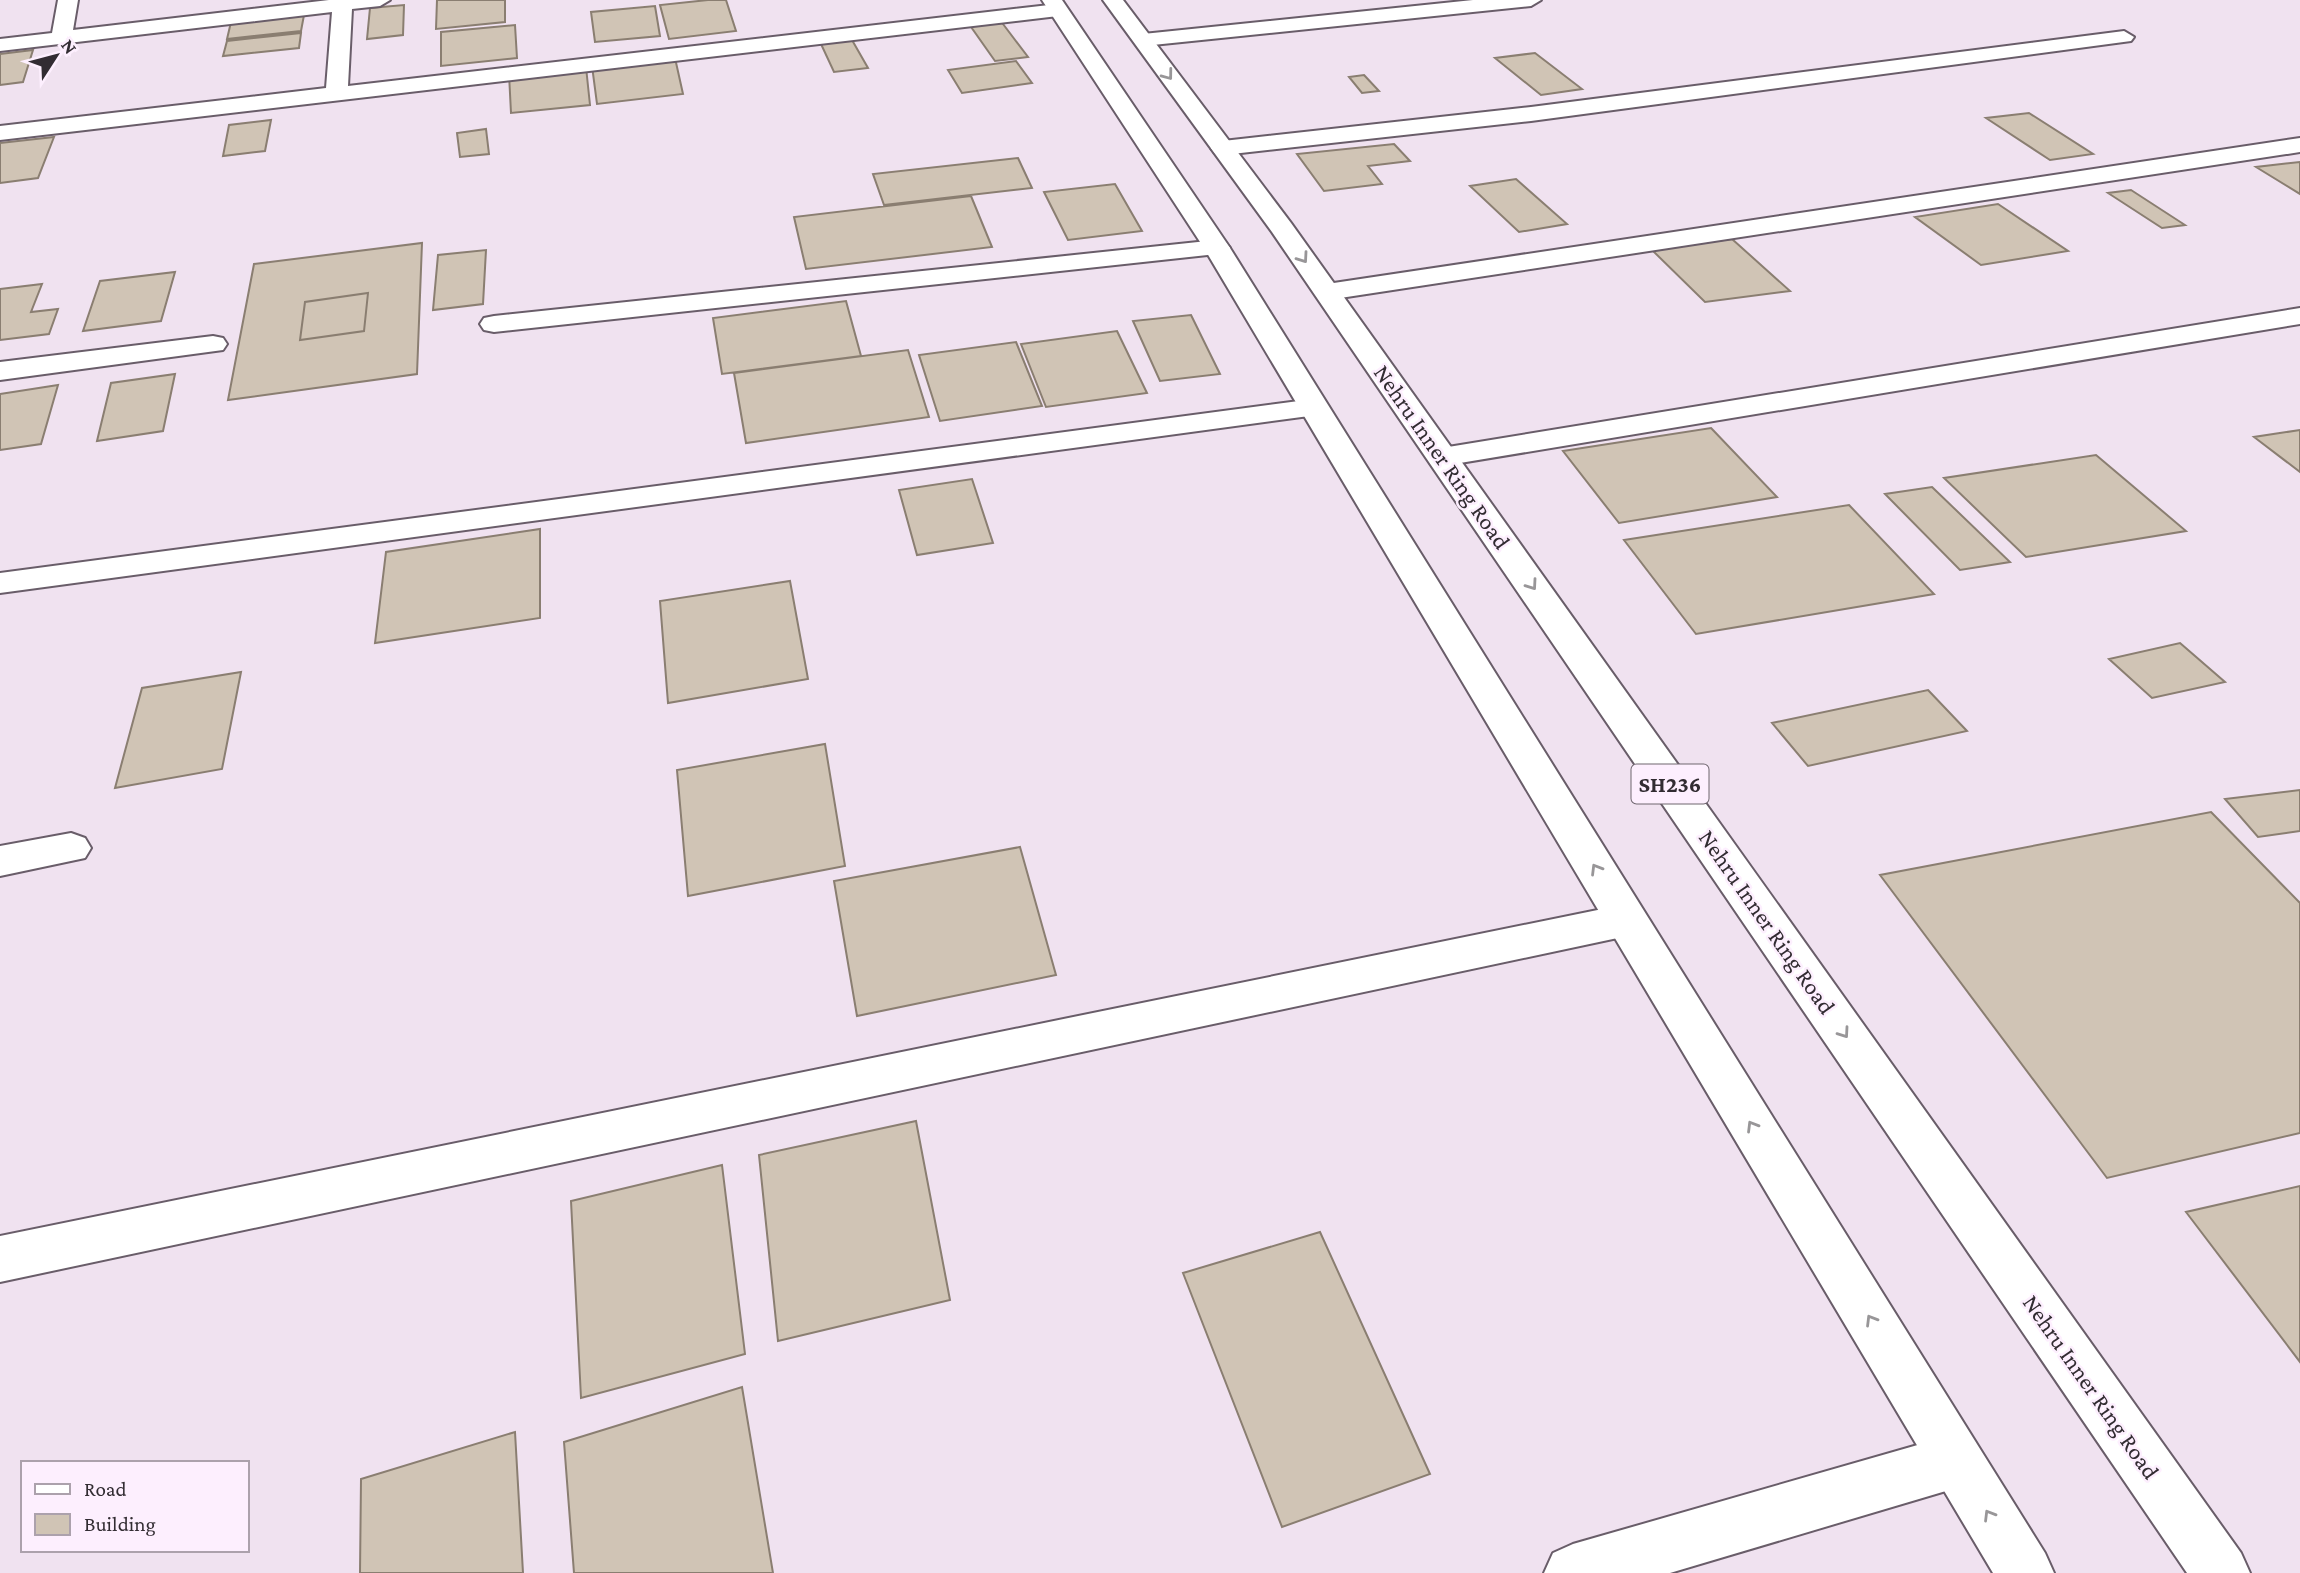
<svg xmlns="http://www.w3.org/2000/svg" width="2300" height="1573" font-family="'Crimson Pro',serif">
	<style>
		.building { fill: #d0c4b5; stroke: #8a7e71; stroke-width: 2; fill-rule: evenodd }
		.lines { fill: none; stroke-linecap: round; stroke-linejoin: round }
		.minor-casing { stroke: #695d69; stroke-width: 4 }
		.major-casing { stroke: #695d69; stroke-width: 4 }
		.minor { fill: #fff; fill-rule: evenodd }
		.major { fill: #fff; fill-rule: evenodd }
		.oneway { stroke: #989698 }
		.labels { text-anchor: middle; stroke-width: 5; stroke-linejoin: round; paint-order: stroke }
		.shield { fill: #fdeffe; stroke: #6f666f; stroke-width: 2 }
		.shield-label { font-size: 23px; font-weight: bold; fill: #322c32 }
		.street-label { font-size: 24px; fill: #322c32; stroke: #fdeffe }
	</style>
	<rect width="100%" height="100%" fill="#f0e2f0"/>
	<path class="building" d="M437,0H505V22L436,29Z
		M708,0H726L736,31L669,39L660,5Z
		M404,5L403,35L367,39L370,8Z
		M655,6L660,36L595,42L591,12Z
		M304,15L301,31L227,39L231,22Z
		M1000,20L1028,57L995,61L969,24Z
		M515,25L517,58L441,66V32Z
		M301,33L299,48L223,56L227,41Z
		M852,40L868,68L834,72L821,44Z
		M33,50L23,82L0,85V54Z
		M1535,53L1582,89L1541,95L1495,58Z
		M675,58L683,94L597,104L592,66Z
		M1016,61L1032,83L962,93L948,70Z
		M586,67L590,105L511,113L509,74Z
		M1364,75L1379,91L1362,93L1349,77Z
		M2029,113L2093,154L2050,160L1986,118Z
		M271,120L265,151L223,156L229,125Z
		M486,129L489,154L460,157L457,133Z
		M54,137L38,178L0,183V143Z
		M1394,144L1410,161L1368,166L1382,184L1324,191L1297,154Z
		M1018,158L1032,188L884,205L873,174Z
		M2300,162V194L2256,167Z
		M1516,179L1567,224L1519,232L1470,186Z
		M1115,184L1142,231L1068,240L1044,192Z
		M2131,190L2185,225L2162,228L2108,193Z
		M971,196L992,247L806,269L794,217Z
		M1998,204L2068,251L1981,265L1915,217Z
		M1732,239L1790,291L1705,302L1651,249Z
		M422,243L417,374L228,400L254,264ZM368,293L364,331L300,340L305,302Z
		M486,250L483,304L433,310L438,255Z
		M175,272L161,321L83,331L100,281Z
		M42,284L31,312L58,309L49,334L0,340V289Z
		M368,293L364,331L300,340L305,302Z
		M846,301L861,356L722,374L713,318Z
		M1191,315L1220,374L1160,381L1133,321Z
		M1117,331L1147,393L1046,407L1021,344Z
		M1016,342L1042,406L940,421L919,355Z
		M908,350L929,417L746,443L734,373Z
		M175,374L163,431L97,441L111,383Z
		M58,385L41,444L0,450V394Z
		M1711,428L1777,497L1619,523L1563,451Z
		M2300,430V472L2254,437Z
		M2096,455L2186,531L2026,557L1944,478Z
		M972,479L993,543L917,555L899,490Z
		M1932,487L2010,562L1960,570L1885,494Z
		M1849,505L1934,594L1696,634L1624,540Z
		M540,529V618L375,643L386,552Z
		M790,581L808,679L668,703L660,601Z
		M2180,643L2225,682L2152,698L2109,659Z
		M241,672L222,769L115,788L142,688Z
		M1928,690L1967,731L1808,766L1772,723Z
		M825,744L845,866L688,896L677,770Z
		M2300,790V831L2258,837L2225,799Z
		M2211,812L2300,903V1133L2107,1178L1880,875Z
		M1020,847L1056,975L857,1016L834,881Z
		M916,1121L950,1300L778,1341L759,1155Z
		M722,1165L745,1354L581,1398L571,1201Z
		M2300,1186V1362L2186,1212Z
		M1320,1232L1430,1474L1282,1527L1183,1273Z
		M742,1387L773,1573H574L564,1442Z
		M515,1432L523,1573H360L361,1479Z"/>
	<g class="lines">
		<defs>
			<path id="minor" d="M58,0H78L73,30L329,0H390L380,6L352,9L348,86L1058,4L1068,10L1058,16L0,140V126L326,88L332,12L0,51V39L52,33Z
				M1473,0H1541L1531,6L1143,46L1133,40L1143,34Z
				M2124,31L2134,37L2131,41L1531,121L1223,155L1215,153L1211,148L1215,143L1223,141L1531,107Z
				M2300,138V152L1327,300L1318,298L1314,292L1318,286L1327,284Z
				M1217,240L1226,243L1230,248L1226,253L494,332L484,330L480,324L484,318L494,316Z
				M2300,308V324L1442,466L1431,464L1427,457L1431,450L1442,448Z
				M213,336L223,338L227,344L223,350L0,380V362Z
				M1314,399L1324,402L1329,408L1324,414L0,593V573Z
				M71,833L85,838L91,848L85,858L0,876V846Z
				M1627,904L1642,909L1648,920L1642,931L1627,936L0,1282V1236Z
				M1956,1434L1975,1442L1983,1461L1975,1480L1956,1488L1670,1573H1544L1553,1553L1573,1544Z"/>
			<path id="major" d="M1042,0H1062L1230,248L2045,1553L2054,1573H1993L1204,248Z
				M1103,0H1123L1291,223L2241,1553L2250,1573H2187L1272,232Z"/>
		</defs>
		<use href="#minor" class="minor-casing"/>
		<use href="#major" class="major-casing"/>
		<use href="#minor" class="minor"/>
		<use href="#major" class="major"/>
	</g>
	<defs><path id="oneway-chevron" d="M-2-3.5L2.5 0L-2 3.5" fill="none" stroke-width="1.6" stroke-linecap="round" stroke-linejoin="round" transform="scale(1.75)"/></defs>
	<g class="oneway">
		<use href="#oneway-chevron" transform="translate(1168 75) rotate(53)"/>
		<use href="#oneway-chevron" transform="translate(1303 258) rotate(55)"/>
		<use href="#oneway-chevron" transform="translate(1532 585) rotate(55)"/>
		<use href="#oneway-chevron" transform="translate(1596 869) rotate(-121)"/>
		<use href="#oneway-chevron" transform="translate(1844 1033) rotate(55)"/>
		<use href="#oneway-chevron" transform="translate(1752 1126) rotate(-121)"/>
		<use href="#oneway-chevron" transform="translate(1871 1320) rotate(-121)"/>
		<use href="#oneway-chevron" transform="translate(1989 1515) rotate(-121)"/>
	</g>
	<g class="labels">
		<rect class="shield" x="1631.5" y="764.5" width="77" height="39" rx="5"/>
		<g class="shield-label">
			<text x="1670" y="792">SH236</text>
		</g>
		<g class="street-label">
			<text transform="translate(1442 457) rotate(55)" y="8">Nehru Inner Ring Road</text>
			<text transform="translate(1767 922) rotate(55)" y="8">Nehru Inner Ring Road</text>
			<text transform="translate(2091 1387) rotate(55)" y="8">Nehru Inner Ring Road</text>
		</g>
	</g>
	<rect x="21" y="1461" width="228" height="91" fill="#fdeffe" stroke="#aca1ac" stroke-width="2"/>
	<rect x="35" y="1484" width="35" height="10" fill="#ffffff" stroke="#aca1ac" stroke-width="2"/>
	<text x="84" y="1496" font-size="21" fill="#322c32">Road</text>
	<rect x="35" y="1514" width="35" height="21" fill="#d0c4b5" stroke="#aca1ac" stroke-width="2"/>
	<text x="84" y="1531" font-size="21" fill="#322c32">Building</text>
	<g transform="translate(56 56) rotate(54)" stroke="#fdeffe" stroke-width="5" paint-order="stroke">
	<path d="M0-5L12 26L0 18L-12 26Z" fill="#322c32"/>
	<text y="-10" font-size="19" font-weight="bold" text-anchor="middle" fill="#322c32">N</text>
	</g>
</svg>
